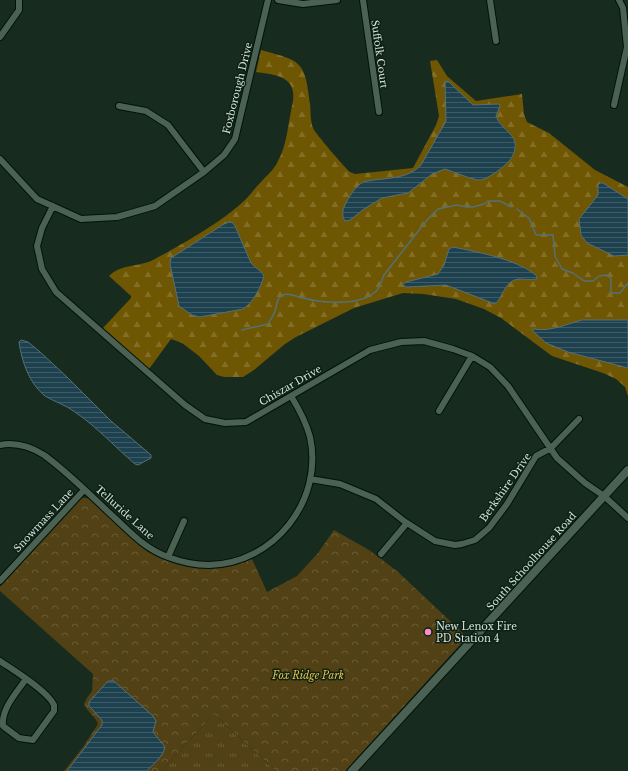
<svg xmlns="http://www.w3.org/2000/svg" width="628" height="771" font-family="'Libre Baskerville',serif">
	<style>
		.grass { fill: url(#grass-tufts) }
		.forest { fill: url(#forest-firs) }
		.park { fill: url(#park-crowns) }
		.water { fill: url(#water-rules); stroke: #547177 }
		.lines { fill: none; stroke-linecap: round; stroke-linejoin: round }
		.stream { stroke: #547177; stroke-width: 1.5 }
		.street-casing { stroke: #021309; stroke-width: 8 }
		.secondary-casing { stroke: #021309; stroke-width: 10 }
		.street { stroke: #4b6153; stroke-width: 6 }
		.secondary { stroke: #4b6153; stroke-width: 8 }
		.poi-dot { fill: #fa8fc7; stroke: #0d2116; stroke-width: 1.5 }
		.labels { text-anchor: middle; stroke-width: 3; stroke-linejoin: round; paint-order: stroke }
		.street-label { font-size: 10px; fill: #d4e0d8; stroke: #0d2116 }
		.poi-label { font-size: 10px; fill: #d4e0d8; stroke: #0d2116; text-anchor: start }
		.park-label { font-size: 10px; font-style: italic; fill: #ecc141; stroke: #0d2116 }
	</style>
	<defs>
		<pattern id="grass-tufts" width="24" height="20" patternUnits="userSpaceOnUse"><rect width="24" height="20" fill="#514115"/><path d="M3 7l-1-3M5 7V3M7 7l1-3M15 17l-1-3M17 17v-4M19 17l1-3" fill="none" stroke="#695c36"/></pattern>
		<pattern id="forest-firs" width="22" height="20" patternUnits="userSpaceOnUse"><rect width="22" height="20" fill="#6e5602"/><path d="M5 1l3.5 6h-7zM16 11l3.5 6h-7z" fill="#826e26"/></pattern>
		<pattern id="park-crowns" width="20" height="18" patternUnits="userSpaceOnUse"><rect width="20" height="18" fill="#514115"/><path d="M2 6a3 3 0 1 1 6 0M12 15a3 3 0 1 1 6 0" fill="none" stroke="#695c36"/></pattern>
		<pattern id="water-rules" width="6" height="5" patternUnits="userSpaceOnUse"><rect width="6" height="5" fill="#1d414e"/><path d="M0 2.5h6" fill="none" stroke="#3d5c67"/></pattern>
	</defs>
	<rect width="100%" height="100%" fill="#172b1f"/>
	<path class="grass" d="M214,714L276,771H161Z"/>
	<path class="forest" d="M261,50C301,61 305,60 310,104C311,112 310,120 313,128C314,132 346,169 350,172L355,174L413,168L436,125L439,116L430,61L437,60L447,76L476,101L522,94L524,114L527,122L549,133L595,170L628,187V396L625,387L616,379L603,373L552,356L501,318L484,309L456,299L423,294L403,293L354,308L296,337L285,344L254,370L243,377H224L217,375L199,356L182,343L171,339L149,369L103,328L131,298V296L109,276C120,264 139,267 153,260C181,245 222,222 245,200C250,195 255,188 261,182C267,175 274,170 278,161C287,145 288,124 292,106C299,77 278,75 256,72Z"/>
	<path class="park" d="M82,498H86L89,499L147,551C182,571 215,574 252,559L267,592L297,576L318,553L334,530L369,550L397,571L467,637L345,771H276L214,714L161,771H64L83,747L98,724C96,717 88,713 84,704L87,698L92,691L93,674L0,591V587Z"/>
	<path class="water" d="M445,81L449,82L473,105L499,104L500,106L496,116C500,128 513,132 515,143C516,149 513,157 509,161C504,167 486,181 478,180C467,178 455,172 445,169L432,174L408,193L382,198L364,209L350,220L345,221C341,215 343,208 346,203C349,197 354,189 359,185C363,181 369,181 374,180C390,178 409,178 421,165L446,121Z
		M600,183H603L628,199V255L614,256L587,243L581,235L579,219L598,195V185Z
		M229,222H232L235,226L251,263C255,268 261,270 264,276C261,287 253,303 243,309L200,317L192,315L179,306L170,264L171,258L224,224Z
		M453,247C481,253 513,258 536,275L537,279C530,280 524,279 518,279C504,281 503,298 495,304L446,285L407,287L402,285L406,282L438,274L444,265L449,249Z
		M582,320H628V368L568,352L546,343L532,330L534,329C550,332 567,324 582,320Z
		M21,340L28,342L39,351L67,377L111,421L151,455V458L138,465L135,464C115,447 97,427 75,412C66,405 55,402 45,396C29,383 22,362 19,342Z
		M108,681H114L153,716L156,721L153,732L165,747C163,757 153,764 147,771H67L102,725V720L89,706V702Z"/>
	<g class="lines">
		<path class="stream" d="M517,209L529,218L536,235H553L555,256L562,269L573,273L584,281H593L599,276L607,275L611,279V290L612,293H620L628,283
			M242,330L268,324C270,320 274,315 275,311C277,305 276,298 283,295C288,292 297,297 303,298C322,303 358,306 374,293C380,289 381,281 384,275L427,220L438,209L457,205L467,207H473L484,204L488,201H500L512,207"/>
		<defs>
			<path id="street" d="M278,0L303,4L337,0
				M363,0L379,112
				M490,0L496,41
				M0,37L19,10V0
				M614,105L627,47L623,8L619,0
				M119,106L146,111L168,125L204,172
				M0,159L37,199L81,219L117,217L155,206L204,172L224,155L235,139L268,0
				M53,206L42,228L37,246L42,269L56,292L185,405L205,419L225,423L246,422L370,350L401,342L424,341L453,349L472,356L490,367L508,386L557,458L585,483L604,496L628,518
				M439,411L472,356
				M0,445C16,442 31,447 44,455C70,474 93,498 117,520C132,534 147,550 168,557C181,562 195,565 209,565C274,564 324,500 310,437C306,422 299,409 291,396
				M310,479L340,484L376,499L404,521L435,541L455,545L462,544L475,540L489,528L507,504L536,456L551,448L579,419
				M381,554L407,523
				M168,557L184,521
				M0,581L84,490
				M0,661C13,670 48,691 54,705C54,706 54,710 54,711L33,740L19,738L3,726C1,709 17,692 26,679"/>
			<path id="secondary" d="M352,771L628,470"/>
		</defs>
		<use href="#street" class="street-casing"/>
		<use href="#secondary" class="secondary-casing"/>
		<use href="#street" class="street"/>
		<use href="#secondary" class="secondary"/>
	</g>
	<circle class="poi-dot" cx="428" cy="632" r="4"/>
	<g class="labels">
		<g class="street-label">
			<text transform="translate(380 54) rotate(82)" y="4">Suffolk Court</text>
			<text transform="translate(237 88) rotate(-76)" y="4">Foxborough Drive</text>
			<text transform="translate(290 385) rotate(-30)" y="4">Chiszar Drive</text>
			<text transform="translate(505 487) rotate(-55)" y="4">Berkshire Drive</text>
			<text transform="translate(125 512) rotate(42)" y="4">Telluride Lane</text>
			<text transform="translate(43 520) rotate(-47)" y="4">Snowmass Lane</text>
			<text transform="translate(531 561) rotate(-48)" y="4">South Schoolhouse Road</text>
		</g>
		<g class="poi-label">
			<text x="436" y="630">New Lenox Fire<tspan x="436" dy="12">PD Station 4</tspan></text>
		</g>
		<g class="park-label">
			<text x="308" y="679">Fox Ridge Park</text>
		</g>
	</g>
</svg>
